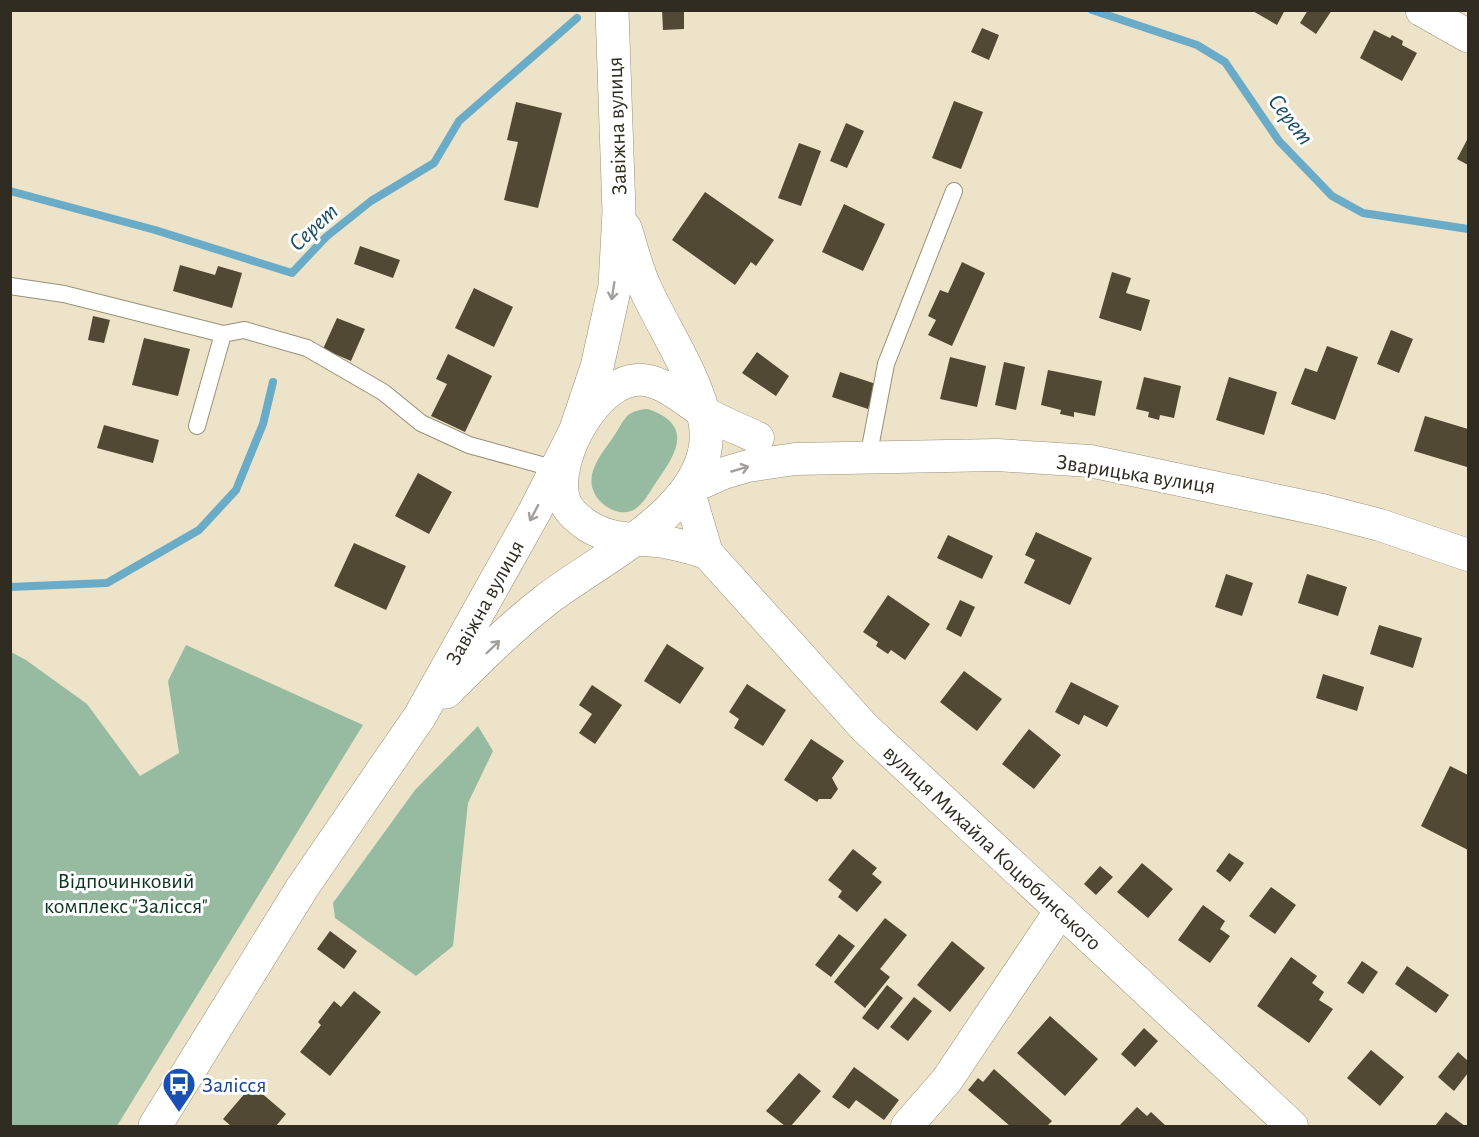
<svg xmlns="http://www.w3.org/2000/svg" width="1479" height="1137" font-family="'Alegreya Sans',sans-serif">
	<style>
		.green { fill: #96bba0 }
		.lines { fill: none; stroke-linecap: round; stroke-linejoin: round }
		.stream { stroke: #6aabc8; stroke-width: 8 }
		.building { fill: #514933 }
		.lane-casing { stroke: #999078; stroke-width: 18 }
		.street-casing { stroke: #999078; stroke-width: 33 }
		.secondary-casing { stroke: #999078; stroke-width: 34 }
		.lane { stroke: #fff; stroke-width: 16 }
		.street { stroke: #fff; stroke-width: 32 }
		.secondary { stroke: #fff; stroke-width: 33 }
		.oneway { stroke: #a2a09c }
		.labels { text-anchor: middle; stroke-width: 6; stroke-linejoin: round; paint-order: stroke }
		.street-label { font-size: 22px; fill: #302c22; stroke: #fff }
		.park-label { font-size: 22px; fill: #0b361d; stroke: #fff }
		.transit-label { font-size: 22px; fill: #164399; stroke: #fff; text-anchor: start }
		.water-label { font-size: 24px; font-style: italic; fill: #194f64; stroke: #fff }
	</style>
	<rect width="100%" height="100%" fill="#ede3c9"/>
	<path class="green" d="M648,409C696,426 675,455 655,484C649,493 642,507 631,511C619,515 607,509 599,500C581,479 599,457 612,439C617,432 621,423 627,416C633,411 641,409 648,409Z
		M186,645L363,725L117,1126H11V652L26,660L87,704L140,776L179,753L168,681Z
		M478,726L493,751L468,803L453,946L416,976L335,918L333,903L415,790Z"/>
	<g class="lines">
		<path class="stream" d="M1092,10L1197,45L1225,62L1279,141L1332,196L1363,213L1468,229
			M10,191L155,230L292,273L326,237L371,201L434,163L459,121L577,18
			M10,587L107,583L199,530L236,490L263,424L273,382"/>
	</g>
	<path class="building" d="M662,10H684V29L663,30Z
		M1251,10H1285L1277,25Z
		M1308,10H1332L1316,34L1300,23Z
		M982,28L999,35L989,60L971,52Z
		M1374,30L1390,38L1392,35L1403,41L1402,45L1417,53L1402,81L1360,58Z
		M954,101L983,112L961,169L932,158Z
		M516,102L562,113L538,208L504,200L518,142L507,140Z
		M846,123L864,131L847,168L830,161Z
		M1468,138V165L1457,159Z
		M799,143L821,151L801,206L778,198Z
		M705,192L774,240L756,266L751,262L735,285L672,240Z
		M844,204L885,224L863,271L822,252Z
		M360,246L400,260L393,278L354,264Z
		M962,262L985,273L952,346L928,335L936,320L928,316L940,290L948,293Z
		M180,265L215,275L218,266L242,273L232,308L173,291Z
		M1112,272L1131,278L1126,293L1150,300L1141,331L1099,318Z
		M474,288L513,307L494,347L455,328Z
		M93,316L110,320L104,343L88,340Z
		M337,318L365,329L351,361L323,349Z
		M1391,330L1413,339L1399,373L1377,364Z
		M144,338L190,349L178,396L132,385Z
		M1327,346L1358,357L1335,420L1291,404L1305,368L1317,372Z
		M757,352L789,376L776,396L742,373Z
		M448,354L492,376L465,432L431,416L447,384L436,379Z
		M950,357L986,366L977,407L940,399Z
		M1004,362L1025,367L1016,410L995,405Z
		M1048,370L1102,381L1095,416L1074,412V417L1060,414L1061,410L1041,405Z
		M840,372L876,384L868,409L832,397Z
		M1144,377L1181,386L1174,418L1160,415L1159,420L1148,417L1149,412L1136,409Z
		M1229,377L1277,392L1264,435L1216,420Z
		M1425,416L1468,429L1467,467L1414,451Z
		M104,425L159,440L153,463L97,448Z
		M418,473L452,492L429,534L395,516Z
		M1036,532L1092,558L1070,605L1024,583L1035,560L1025,555Z
		M948,535L993,556L982,579L937,558Z
		M354,543L406,566L386,610L334,586Z
		M1226,574L1253,583L1242,616L1215,607Z
		M1307,574L1347,587L1338,616L1298,603Z
		M888,595L930,624L905,660L891,650L888,654L876,646L878,642L863,632Z
		M960,600L975,607L961,637L946,629Z
		M1379,625L1422,638L1413,668L1370,654Z
		M667,644L704,668L680,704L644,681Z
		M964,671L1002,699L977,731L940,702Z
		M1323,674L1364,687L1357,711L1316,698Z
		M1071,682L1119,706L1107,727L1084,715L1079,725L1055,712Z
		M747,684L786,710L763,746L734,728L739,719L729,712Z
		M592,685L622,705L595,744L579,733L592,714L579,705Z
		M1029,729L1061,755L1034,789L1002,764Z
		M811,739L844,761L832,778L838,789L831,799H819L817,802L784,780Z
		M1450,766L1468,775V850L1421,826Z
		M853,849L877,868L872,874L882,882L857,912L838,897L842,891L828,880Z
		M1229,853L1244,863L1230,882L1216,871Z
		M1142,863L1173,889L1148,918L1117,892Z
		M1100,866L1113,877L1096,895L1084,884Z
		M1271,887L1296,905L1275,934L1249,916Z
		M1203,905L1225,921L1220,929L1230,936L1210,963L1178,940Z
		M885,918L907,935L880,969L890,977L865,1008L834,982Z
		M330,931L357,951L344,969L317,949Z
		M839,934L855,946L831,977L815,965Z
		M952,941L985,968L950,1012L917,985Z
		M1291,957L1317,976L1312,983L1324,992L1319,1000L1333,1009L1309,1043L1257,1006Z
		M1362,961L1378,972L1363,994L1347,983Z
		M1407,966L1449,995L1436,1013L1395,984Z
		M887,985L903,998L878,1030L862,1018Z
		M354,991L381,1012L330,1076L300,1052L321,1025L318,1022L334,1001L341,1007Z
		M914,997L932,1011L908,1041L890,1027Z
		M1050,1016L1098,1059L1065,1096L1017,1053Z
		M1144,1028L1158,1041L1135,1067L1121,1054Z
		M1371,1050L1404,1077L1380,1106L1347,1078Z
		M1458,1052L1468,1061V1073L1454,1091L1438,1077Z
		M854,1067L899,1100L884,1120L856,1100L849,1109L832,1097Z
		M994,1069L1052,1121L1047,1126H1010L968,1090L978,1078L983,1082Z
		M799,1073L821,1091L791,1126H785L766,1111Z
		M252,1085L286,1114L276,1126H231L223,1119Z
		M1137,1107L1147,1116L1151,1112L1166,1126H1119Z
		M1446,1112L1465,1126H1435Z"/>
	<g class="lines">
		<defs>
			<path id="lane" d="M10,286L64,294L223,334L244,330L307,348L383,392L421,423L469,445L556,469
				M197,426L223,334
				M868,458L886,364L954,191"/>
			<path id="street" d="M707,553C691,548 675,543 658,541C633,539 610,540 588,526C579,520 567,510 564,499C552,460 598,374 644,380C666,383 683,399 700,410C718,421 739,429 758,438
				M907,1126L947,1080L1061,910
				M1292,1126L864,727L707,553L688,489L724,473L748,466L795,459L997,455L1090,461L1322,510L1380,525L1468,555"/>
			<path id="secondary" d="M1422,10L1468,36
				M446,692C478,660 510,628 546,600C598,559 713,508 706,429C702,386 665,331 647,292C637,272 632,249 625,228
				M155,1126L302,888L420,716L535,511L575,432L597,367L615,286L619,212L612,10"/>
		</defs>
		<use href="#lane" class="lane-casing"/>
		<use href="#street" class="street-casing"/>
		<use href="#secondary" class="secondary-casing"/>
		<use href="#lane" class="lane"/>
		<use href="#street" class="street"/>
		<use href="#secondary" class="secondary"/>
	</g>
	<defs><path id="oneway-shaft" d="M-6 0H5M1.5-3L5.5 0L1.5 3" fill="none" stroke-width="1.6" stroke-linecap="round" stroke-linejoin="round" transform="scale(1.5)"/></defs>
	<g class="oneway">
		<use href="#oneway-shaft" transform="translate(613 291) rotate(99)"/>
		<use href="#oneway-shaft" transform="translate(740 469) rotate(-16)"/>
		<use href="#oneway-shaft" transform="translate(534 513) rotate(118)"/>
		<use href="#oneway-shaft" transform="translate(493 647) rotate(-44)"/>
	</g>
	<defs>
		<symbol id="bus-pin" viewBox="-11 -11 22 30"><path d="M0 17L-7.5 6A9.5 9.5 0 1 1 7.5 6Z" fill="#1a4fb4" stroke="#fff"/><path d="M-5-6H5V4H4V6H2V4H-2V6H-4V4H-5ZM-3.5-4V0h7V-4ZM-3.5 1.2v1.5H-2V1.2ZM2 1.2v1.5H3.5V1.2Z" fill="#fff"/></symbol>
	</defs>
	<g fill-rule="evenodd">
		<use href="#bus-pin" x="160" y="1065" width="38" height="52"/>
	</g>
	<g class="labels">
		<g class="street-label">
			<text transform="translate(616 126) rotate(-92)" y="8">Завіжна вулиця</text>
			<text transform="translate(1136 473) rotate(9)" y="8">Зварицька вулиця</text>
			<text transform="translate(484 602) rotate(-61)" y="8">Завіжна вулиця</text>
			<text transform="translate(993 847) rotate(43)" y="8">вулиця Михайла Коцюбинського</text>
		</g>
		<g class="park-label">
			<text x="126" y="888">Відпочинковий<tspan x="126" dy="25">комплекс "Залісся"</tspan></text>
		</g>
		<g class="transit-label">
			<text x="202" y="1092">Залісся</text>
		</g>
		<g class="water-label">
			<text transform="translate(1291 119) rotate(52)" y="8">Серет</text>
			<text transform="translate(313 227) rotate(-43)" y="8">Серет</text>
		</g>
	</g>
	<rect width="1479" height="1137" fill="none" stroke="#302c22" stroke-width="24"/>
</svg>
